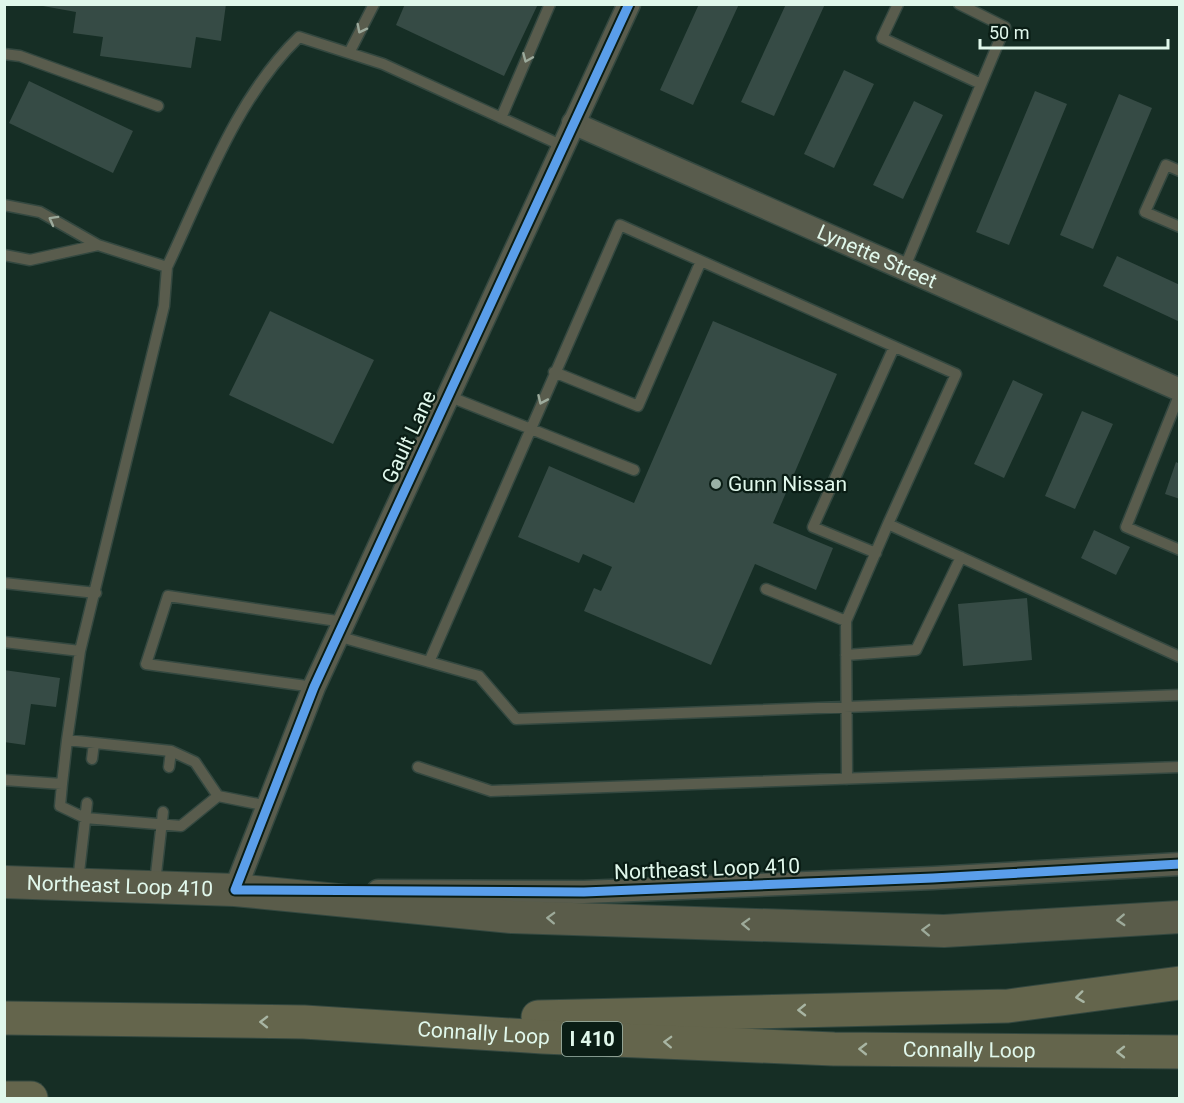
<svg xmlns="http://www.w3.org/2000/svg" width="1184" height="1103" font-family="Roboto,sans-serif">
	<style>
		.building { fill: #364b45 }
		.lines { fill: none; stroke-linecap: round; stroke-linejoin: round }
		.service-casing { stroke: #344840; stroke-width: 13 }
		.minor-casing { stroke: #344840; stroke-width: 25 }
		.secondary-casing { stroke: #344840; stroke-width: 34 }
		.motorway-casing { stroke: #344840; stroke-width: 35 }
		.service { stroke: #595c4d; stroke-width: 10 }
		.minor { stroke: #595c4d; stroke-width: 22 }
		.secondary { stroke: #5a5c4a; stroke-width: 32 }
		.motorway { stroke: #64654c; stroke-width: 33 }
		.cycleway-casing { stroke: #0a1d15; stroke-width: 13 }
		.cycleway { stroke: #5a9eea; stroke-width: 9 }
		.oneway { stroke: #9caa9c }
		.oneway2 { stroke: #9daa9a }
		.oneway3 { stroke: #a8b5a3 }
		.poi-dot { fill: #99b1a6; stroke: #0a1d15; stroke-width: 2 }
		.labels { text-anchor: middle; stroke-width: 4.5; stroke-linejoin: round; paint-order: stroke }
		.shield { fill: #0a1d15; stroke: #a0b6ab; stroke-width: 1.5 }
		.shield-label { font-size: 20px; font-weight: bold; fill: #e0f7eb }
		.street-label { font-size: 21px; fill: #e0f7eb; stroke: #0a1d15 }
		.poi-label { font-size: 21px; fill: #e0f7eb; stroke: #0a1d15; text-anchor: start }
	</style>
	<rect width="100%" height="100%" fill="#162e25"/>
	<path class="building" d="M32,4H226L221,41L196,37L191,68L100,56L103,37L73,33L76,12Z
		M405,4H538L504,76L396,25Z
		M699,4H739L693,105L660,90Z
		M786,4H825L774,116L741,102Z
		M844,70L874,84L834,168L804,154Z
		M29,81L133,131L113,173L9,123Z
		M1035,91L1067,104L1009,245L976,232Z
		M1119,94L1152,108L1093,249L1060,235Z
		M914,101L943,115L903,199L873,185Z
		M1117,256L1180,285V322L1103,286Z
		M270,311L374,360L333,444L229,395Z
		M713,321L837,374L773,523L833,548L816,590L755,564L711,665L584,611L594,588L601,591L612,567L583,554L579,563L518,537L549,466L634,503Z
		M1013,380L1043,394L1004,478L974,464Z
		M1082,411L1113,424L1075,509L1045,496Z
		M1176,462L1180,464V499L1165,494Z
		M1094,530L1130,547L1116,575L1081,558Z
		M1027,598L1032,660L963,666L958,604Z
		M4,670L60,678L56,707L31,704L25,745L4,742Z"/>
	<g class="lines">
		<defs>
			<path id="service" d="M898,4L882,38L981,84
				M349,53L374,4
				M4,54L20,56L158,106
				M501,118L550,4
				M1180,171L1166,165L1145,212L1180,227
				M4,205L40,212L98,245L167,267L164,306L80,651L67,740
				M4,255L30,260L98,245
				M167,267C204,189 236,98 299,37L383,64L563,146
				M904,269L1005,27L959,4
				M554,372L638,406L701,261
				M1180,393L1126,527L1180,550
				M448,396L634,470
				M876,553L813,527L894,347
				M4,583L96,593
				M766,589L846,621
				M337,636L479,676L516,719L1180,695
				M4,642L80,651
				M846,655L916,650L961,557
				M429,662L620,225L956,374L888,524L1180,657
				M314,687L146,664L168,596L344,622
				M92,759L94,743
				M169,767L171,751
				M418,767L491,791L1180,767
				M847,779L846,621L888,524
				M4,780L62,784L67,740L171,751L195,762L218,796L268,806
				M62,784L60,806L85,818L181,826L218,796
				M78,881L87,803
				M155,883L163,812"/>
			<g id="minor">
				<path id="s1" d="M573,123L1180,390"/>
				<path d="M249,890H235L314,687L629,4"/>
				<path d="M378,891L584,892L933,878L1180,864"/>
			</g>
			<g id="secondary">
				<path id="s2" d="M4,882L235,890L512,917L944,931L1180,917"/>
			</g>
			<g id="motorway">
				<path d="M538,1017L1008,1006L1180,983"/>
				<path id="s3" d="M4,1018L304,1022L543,1037L834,1049L1180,1052"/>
				<path d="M4,1098H31"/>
			</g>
		</defs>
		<use href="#service" class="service-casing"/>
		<use href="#minor" class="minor-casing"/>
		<use href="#secondary" class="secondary-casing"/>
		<use href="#motorway" class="motorway-casing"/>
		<use href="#service" class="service"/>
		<use href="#minor" class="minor"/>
		<use href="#secondary" class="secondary"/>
		<use href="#motorway" class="motorway"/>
		<defs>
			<path id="cycleway" d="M629,4L314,687L235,890L584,892L933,878L1180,864"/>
		</defs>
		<use href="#cycleway" class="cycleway-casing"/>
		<use href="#cycleway" class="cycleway"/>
	</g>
	<defs><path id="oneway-chevron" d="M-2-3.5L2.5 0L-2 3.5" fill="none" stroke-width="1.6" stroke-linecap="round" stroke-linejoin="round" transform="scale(1.5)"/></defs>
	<g class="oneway">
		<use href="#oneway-chevron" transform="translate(361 29) rotate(117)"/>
		<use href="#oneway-chevron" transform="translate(527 58) rotate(113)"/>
		<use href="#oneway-chevron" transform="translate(53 220) rotate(-151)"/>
		<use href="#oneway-chevron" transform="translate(542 400) rotate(114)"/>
	</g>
	<g class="oneway2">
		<use href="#oneway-chevron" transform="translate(551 918) rotate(-178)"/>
		<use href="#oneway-chevron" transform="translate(1121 920) rotate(177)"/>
		<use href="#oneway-chevron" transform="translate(746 924) rotate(-178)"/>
		<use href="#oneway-chevron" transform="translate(926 930) rotate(-178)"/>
	</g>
	<g class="oneway3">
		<use href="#oneway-chevron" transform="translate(1080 997) rotate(173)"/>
		<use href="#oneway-chevron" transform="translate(802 1010) rotate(179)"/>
		<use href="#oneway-chevron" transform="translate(264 1022) rotate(-179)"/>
		<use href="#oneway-chevron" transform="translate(668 1042) rotate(-178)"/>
		<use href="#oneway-chevron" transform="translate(863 1049) rotate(-179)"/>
		<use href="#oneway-chevron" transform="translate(1121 1052) rotate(180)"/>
	</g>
	<circle class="poi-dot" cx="716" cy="484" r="6"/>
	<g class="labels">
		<rect class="shield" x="562" y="1022" width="60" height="34" rx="4.5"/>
		<g class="shield-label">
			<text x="592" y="1046">I 410</text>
		</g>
		<g class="street-label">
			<text dy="7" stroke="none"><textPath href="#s1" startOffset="332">Lynette Street</textPath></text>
			<text transform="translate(409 437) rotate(-65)" y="7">Gault Lane</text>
			<text transform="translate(707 869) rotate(-2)" y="7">Northeast Loop 410</text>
			<text dy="7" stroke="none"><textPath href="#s2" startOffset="116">Northeast Loop 410</textPath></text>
			<text dy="7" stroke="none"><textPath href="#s3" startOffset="480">Connally Loop</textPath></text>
			<text dy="7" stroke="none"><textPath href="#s3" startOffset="966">Connally Loop</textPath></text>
		</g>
		<g class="poi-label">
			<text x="728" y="491">Gunn Nissan</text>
		</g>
	</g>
	<rect width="1184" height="1103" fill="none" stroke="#e0f7eb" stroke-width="12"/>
	<path d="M980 39v9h188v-9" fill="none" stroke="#e0f7eb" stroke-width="3"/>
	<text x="989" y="39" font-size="18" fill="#e0f7eb" stroke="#0a1d15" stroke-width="4.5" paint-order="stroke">50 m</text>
</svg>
